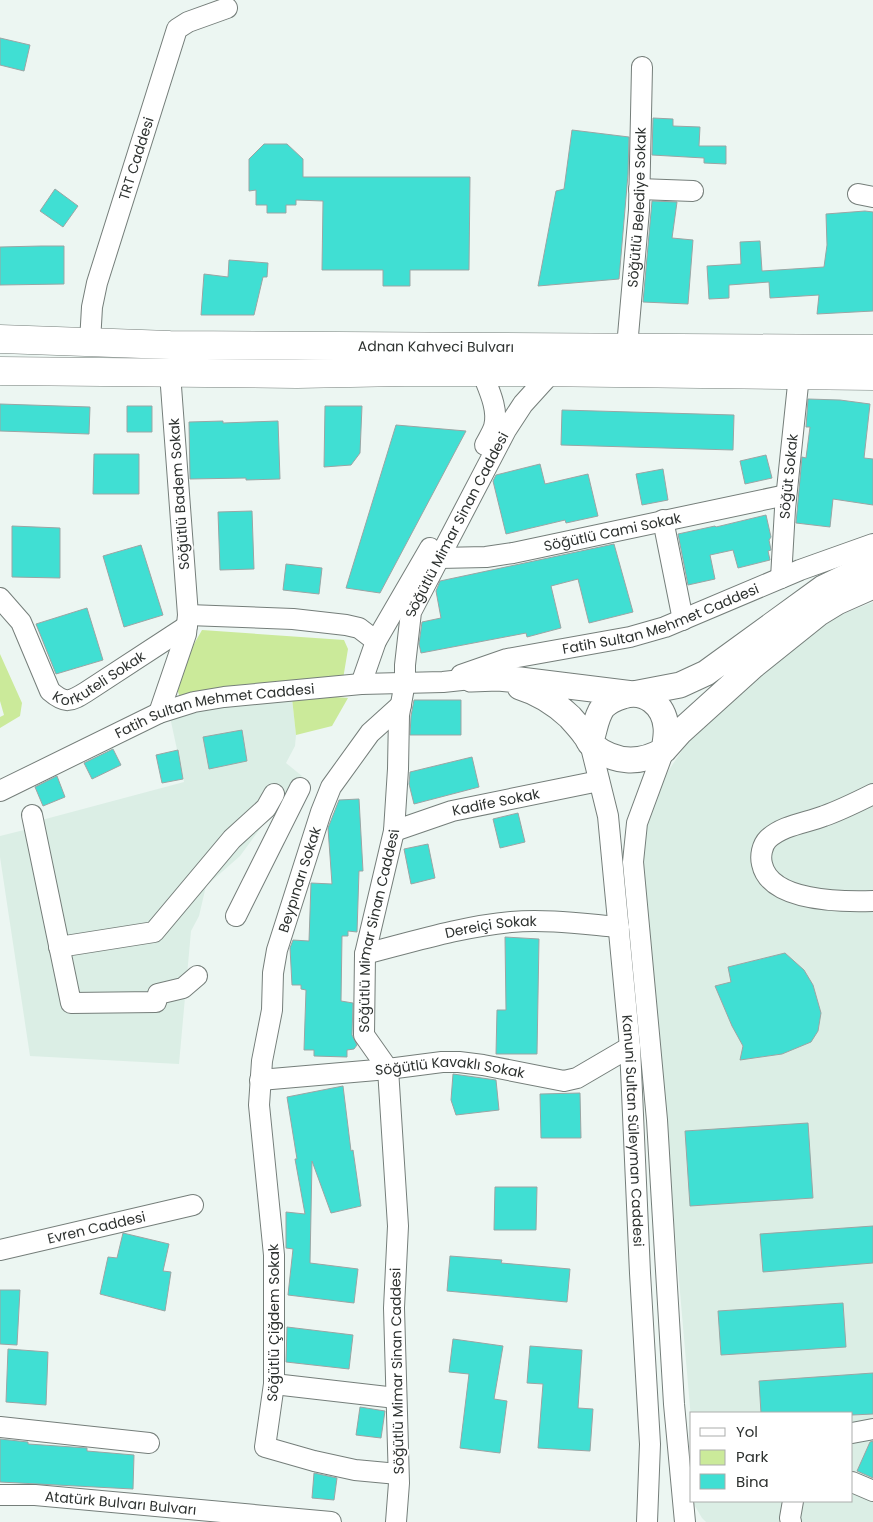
<svg xmlns="http://www.w3.org/2000/svg" width="873" height="1522" font-family="Poppins,sans-serif">
	<style>
		.built { fill: #dbeee5 }
		.green { fill: #cbea9a }
		.building { fill: #40dfd3; stroke: #9ba5a4 }
		.lines { fill: none; stroke-linecap: round; stroke-linejoin: round }
		.minor-casing { stroke: #757e7a; stroke-width: 22 }
		.major-casing { stroke: #757e7a; stroke-width: 27 }
		.highway-casing { stroke: #757e7a; stroke-width: 29 }
		.minor { stroke: #fff; stroke-width: 20 }
		.major { stroke: #fff; stroke-width: 25 }
		.highway { stroke: #fff; stroke-width: 28 }
		.labels { text-anchor: middle; stroke-width: 4.5; stroke-linejoin: round; paint-order: stroke }
		.street-label { font-size: 14px; fill: #2e3230; stroke: #fff }
	</style>
	<rect width="100%" height="100%" fill="#ecf6f2"/>
	<path class="built" d="M873,602V1522H706L702,1518L692,1501H852V1413H692V1430L641,844L663,779L693,734L787,653L838,616Z
		M292,698L296,735L295,746L286,763L302,776L279,800L265,822L240,856L206,886L199,916L191,931L179,1064L30,1056L0,857V836L40,826L38,821L184,782L170,717L197,711Z"/>
	<path class="green" d="M202,630L344,640L348,649L343,679L180,698L174,679Z
		M0,654L22,703L20,716L0,728V717L4,715L0,701Z
		M336,697L348,698L332,726L296,735L292,698Z"/>
	<path class="building" d="M0,38L30,45L24,71L0,65Z
		M653,118L673,119V126L700,127L699,146H726V164L704,163V158L652,155Z
		M572,130L629,137L628,174L619,279L538,286L556,191L564,189Z
		M264,144H287L303,159V177H470L469,270H410V286H383V270H322L323,201L296,200V205H286V213H267V205H256V190L249,191V159Z
		M55,189L78,206L63,227L40,211Z
		M652,201L677,202L672,238L693,240L688,304L643,302Z
		M865,211L873,212V311L817,314L819,295L770,298L769,282L729,285V298L709,299L707,266L741,264L740,242L760,241L762,271L824,267L827,245L826,214Z
		M41,246H64V284L0,285V247Z
		M229,260L268,263L267,277H263L254,315H201L204,274L228,277Z
		M808,399L840,400L870,404L864,458L873,459V505L833,499L830,527L796,523L802,457L806,458L810,427H806Z
		M0,404L90,407L89,434L0,431Z
		M127,406H152V432H127Z
		M325,406H362L360,453L351,465L324,467Z
		M562,410L734,415L733,450L561,445Z
		M223,421V423L278,421L280,479L246,480V478L190,479L189,422Z
		M396,425L466,431L380,593L346,588Z
		M94,454H139V494H93Z
		M766,455L772,478L745,484L740,461Z
		M540,464L545,484L588,474L598,516L566,523L565,520L506,534L493,481L496,475Z
		M663,469L668,500L642,505L636,474Z
		M252,511L254,569L220,570L218,512Z
		M766,515L771,537L769,540L771,550L768,551L770,560L738,568L733,550L710,555L715,579L688,585L678,534L715,526L716,527Z
		M12,526L60,528V578L12,577Z
		M614,544L633,612L589,623L578,579L551,586L561,628L527,637L526,633L421,653L419,644L422,622L441,618L436,591L440,581Z
		M141,545L163,615L124,627L103,556Z
		M286,564L322,568L319,594L283,590Z
		M87,608L103,660L56,674L36,624Z
		M414,700H461V735H410L411,716Z
		M242,730L247,761L209,769L203,737Z
		M113,749L121,765L92,779L84,763Z
		M178,750L183,779L162,783L156,755Z
		M472,757L479,787L414,804L409,784L410,772Z
		M57,776L65,797L43,806L35,787Z
		M359,799L363,871H359L357,932L348,931V936H342L341,1001L353,1003L352,1035L357,1045L354,1049L347,1050V1057L314,1056V1050H304L306,990L301,989V985H292L290,948L293,940L309,941L311,883L332,884L328,828L339,800Z
		M518,813L525,842L500,848L493,819Z
		M428,844L435,878L411,884L404,849Z
		M505,937L539,939L537,1054H496L497,1010H506Z
		M785,953L804,970L813,985L821,1013L818,1031L811,1042L782,1054L740,1060L743,1046L732,1026L715,986L731,982L728,967Z
		M453,1074L496,1080L499,1110L456,1115L451,1100Z
		M343,1086L351,1151L353,1150L361,1206L331,1213L312,1161L310,1263L358,1269L354,1303L288,1295L293,1249L286,1248V1212L305,1214L295,1159H297L287,1097Z
		M580,1093L581,1138H541L540,1094Z
		M808,1123L813,1198L690,1206L685,1131Z
		M495,1187H537L536,1230H494Z
		M873,1226V1263L763,1272L760,1234Z
		M123,1233L169,1244L163,1271L171,1272L165,1311L100,1294L108,1257L117,1258Z
		M450,1256L502,1260L501,1263L570,1269L567,1302L447,1291Z
		M0,1290H20L17,1345L0,1344Z
		M843,1303L846,1347L721,1355L718,1311Z
		M287,1327L353,1335L349,1369L286,1362Z
		M453,1339L503,1346L494,1399L507,1401L500,1453L460,1448L469,1374L449,1372Z
		M530,1346L582,1350L578,1408L593,1409L590,1451L538,1448L543,1384L527,1383Z
		M8,1349L48,1352L46,1405L6,1402Z
		M873,1373V1414L852,1415V1413H761L759,1381Z
		M360,1407L385,1411L381,1438L356,1435Z
		M0,1439L28,1442V1444L87,1448V1451L134,1455L133,1489L0,1482Z
		M873,1441V1478L857,1471L870,1442Z
		M314,1473L337,1478L334,1500L312,1498Z"/>
	<g class="lines">
		<defs>
			<g id="minor">
				<path d="M639,189L693,191"/>
				<path d="M858,194L873,197"/>
				<path id="s1" d="M90,342L92,307L97,283L177,29L188,22L227,8"/>
				<path id="s2" d="M627,347L639,210L642,67"/>
				<path d="M482,372C488,388 499,409 494,427C492,433 488,439 485,445"/>
				<path d="M663,520L683,620"/>
				<path id="s3" d="M439,558L486,557L513,553L786,495"/>
				<path id="s4" d="M781,578L785,509L799,375"/>
				<path id="s5" d="M0,598L21,622L50,691C65,704 70,702 86,692L187,626"/>
				<path d="M188,615L293,619L346,625L359,628L376,641"/>
				<path id="s6" d="M461,675L507,659L630,637L665,627L800,570L873,544"/>
				<path d="M361,684L376,641L430,548"/>
				<path d="M159,713L186,634L188,615L170,373"/>
				<path id="s7" d="M590,743L608,816L630,1047L640,1273L650,1444L647,1522"/>
				<path d="M664,750L637,823L633,862L657,1120L674,1404L685,1522"/>
				<path id="s8" d="M0,791L159,713L194,702L224,697L361,684L443,682L471,679"/>
				<path d="M873,794C857,802 841,810 824,816C806,823 783,825 768,839C762,845 760,856 762,864C770,902 842,902 873,901"/>
				<path d="M32,815L71,1003L156,1002L158,994L183,988L197,976"/>
				<path id="s9" d="M394,831L452,811L599,781"/>
				<path d="M236,916L300,788"/>
				<path d="M59,947L154,932L232,839L266,808L274,794"/>
				<path id="s10" d="M365,954C412,942 464,926 511,922C547,919 583,924 619,927"/>
				<path id="s11" d="M260,1080L388,1069L442,1062H459L483,1065L564,1081L577,1078L630,1047"/>
				<path id="s12" d="M0,1250L193,1205"/>
				<path d="M274,1384L396,1398"/>
				<path d="M0,1427L149,1443"/>
				<path d="M852,1433L873,1429"/>
				<path id="s13" d="M398,1474L355,1470L314,1461L265,1447L274,1384V1255L259,1105L262,1061L272,1010L273,973L277,950L321,812L331,787L370,733L401,705"/>
				<path d="M852,1482L873,1491"/>
				<path id="s14" d="M0,1495H35L331,1522"/>
				<path id="s15" d="M396,1522L399,1483L394,1308L398,1226L388,1069L364,1035L365,954L394,831L398,769L399,715L405,682V665L411,612L506,430L523,404L552,372"/>
				<path d="M791,1522L790,1518L793,1501"/>
			</g>
			<path id="major" d="M471,679L498,678L520,680L633,694L680,685L706,673L823,588L873,564
				M520,687C540,693 555,703 570,717C575,723 581,729 585,735C588,738 588,742 592,745C614,763 639,765 664,750C665,743 667,735 666,727C664,705 645,689 623,696C616,698 608,702 603,707C595,718 595,731 590,743
				M664,750L680,732L753,666L819,613L837,602L873,586"/>
			<g id="highway">
				<path id="s16" d="M0,339L170,345L873,349"/>
				<path d="M0,371L297,374L404,372H530L873,376"/>
			</g>
		</defs>
		<use href="#minor" class="minor-casing"/>
		<use href="#major" class="major-casing"/>
		<use href="#highway" class="highway-casing"/>
		<use href="#minor" class="minor"/>
		<use href="#major" class="major"/>
		<use href="#highway" class="highway"/>
	</g>
	<g class="labels">
		<g class="street-label">
			<text dy="5" stroke="none"><textPath href="#s1" startOffset="190">TRT Caddesi</textPath></text>
			<text dy="5" stroke="none"><textPath href="#s2" startOffset="140">Söğütlü Belediye Sokak</textPath></text>
			<text dy="5" stroke="none"><textPath href="#s16" startOffset="436">Adnan Kahveci Bulvarı</textPath></text>
			<text dy="5" stroke="none"><textPath href="#s4" startOffset="102">Söğüt Sokak</textPath></text>
			<text transform="translate(179 494) rotate(-94)" y="5">Söğütlü Badem Sokak</text>
			<text dy="5" stroke="none"><textPath href="#s15" startOffset="1021">Söğütlü Mimar Sinan Caddesi</textPath></text>
			<text dy="5" stroke="none"><textPath href="#s3" startOffset="176">Söğütlü Cami Sokak</textPath></text>
			<text dy="5" stroke="none"><textPath href="#s6" startOffset="208">Fatih Sultan Mehmet Caddesi</textPath></text>
			<text dy="5" stroke="none"><textPath href="#s5" startOffset="164">Korkuteli Sokak</textPath></text>
			<text dy="5" stroke="none"><textPath href="#s8" startOffset="232">Fatih Sultan Mehmet Caddesi</textPath></text>
			<text dy="5" stroke="none"><textPath href="#s9" startOffset="106">Kadife Sokak</textPath></text>
			<text dy="5" stroke="none"><textPath href="#s13" startOffset="710">Beypınarı Sokak</textPath></text>
			<text dy="5" stroke="none"><textPath href="#s10" startOffset="129">Dereiçi Sokak</textPath></text>
			<text dy="5" stroke="none"><textPath href="#s15" startOffset="601">Söğütlü Mimar Sinan Caddesi</textPath></text>
			<text dy="5" stroke="none"><textPath href="#s11" startOffset="191">Söğütlü Kavaklı Sokak</textPath></text>
			<text dy="5" stroke="none"><textPath href="#s7" startOffset="391">Kanuni Sultan Süleyman Caddesi</textPath></text>
			<text dy="5" stroke="none"><textPath href="#s12" startOffset="99">Evren Caddesi</textPath></text>
			<text dy="5" stroke="none"><textPath href="#s13" startOffset="261">Söğütlü Çiğdem Sokak</textPath></text>
			<text transform="translate(397 1371) rotate(-91)" y="5">Söğütlü Mimar Sinan Caddesi</text>
			<text dy="5" stroke="none"><textPath href="#s14" startOffset="121">Atatürk Bulvarı Bulvarı</textPath></text>
		</g>
	</g>
	<rect x="690" y="1412" width="162" height="90" fill="#ffffff" stroke="#abadac"/>
	<rect x="700" y="1428" width="25" height="8" fill="#ffffff" stroke="#abadac"/>
	<text x="736" y="1437" font-size="15" fill="#2e3230">Yol</text>
	<rect x="700" y="1450" width="25" height="15" fill="#cbea9a" stroke="#abadac"/>
	<text x="736" y="1462" font-size="15" fill="#2e3230">Park</text>
	<rect x="700" y="1474" width="25" height="15" fill="#40dfd3" stroke="#abadac"/>
	<text x="736" y="1487" font-size="15" fill="#2e3230">Bina</text>
</svg>
